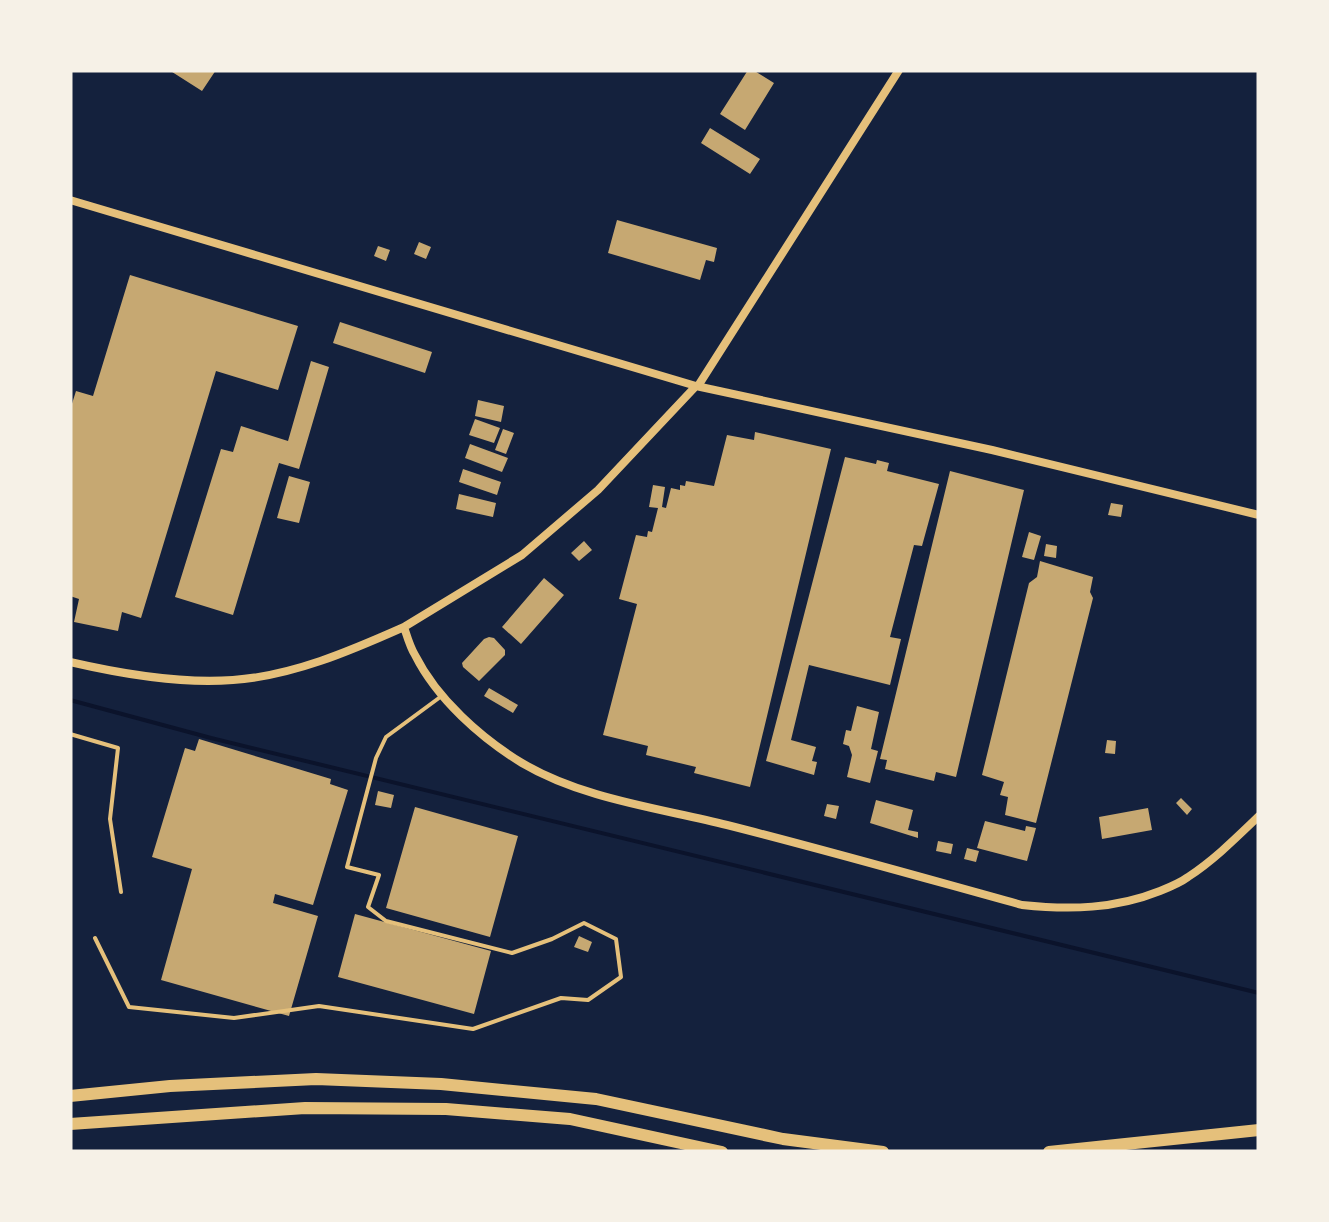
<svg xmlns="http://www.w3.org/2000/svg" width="1329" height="1222" font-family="Figtree,sans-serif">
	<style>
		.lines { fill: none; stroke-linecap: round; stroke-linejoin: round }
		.stream { stroke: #0b132b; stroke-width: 4 }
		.building { fill: #c6a872 }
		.service { stroke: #e5c07b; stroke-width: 4 }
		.minor { stroke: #e5c07b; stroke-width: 8 }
		.trunk { stroke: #e5c07b; stroke-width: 12 }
	</style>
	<rect width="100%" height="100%" fill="#14213d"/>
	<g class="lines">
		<path class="stream" d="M70,700L211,738L1259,993"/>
	</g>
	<path class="building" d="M169,70H216L202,91Z
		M748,70H753L774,83L745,130L720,114Z
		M710,128L760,159L750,174L701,143Z
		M617,220L717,248L714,262L706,260L700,280L608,253Z
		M419,242L431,247L426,259L414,254Z
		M378,246L390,250L386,261L374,256Z
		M130,275L298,326L278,390L216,371L141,618L122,612L118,631L74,622L79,599L70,596V410L76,391L93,396Z
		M340,322L432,352L425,373L333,343Z
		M311,361L329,367L299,469L279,463L233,615L175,597L221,449L233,452L241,426L288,441Z
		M478,400L504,406L501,422L475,416Z
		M475,419L500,428L494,443L469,435Z
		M503,429L514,433L506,454L495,450Z
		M755,432L831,449L750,787L694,773L696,767L646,755L648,746L603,735L637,604L619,599L636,535L647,537L648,531L652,532L658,508L649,507L653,485L665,487L662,507L666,508L671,488L680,490V485L685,486L686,481L714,486L727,435L754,440Z
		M470,444L508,458L502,472L465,458Z
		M845,457L876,464L877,460L889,463L887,471L939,484L922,546L914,545L890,637L901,639L890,685L809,665L791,740L816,747L812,761L817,762L814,775L766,761Z
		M463,469L501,482L497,495L459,482Z
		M950,471L1024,490L956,777L936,772L934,781L885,769L887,760L880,759Z
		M289,476L310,482L299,523L277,518Z
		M459,494L496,503L493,517L456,509Z
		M1111,503L1123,505L1121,517L1108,515Z
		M1029,532L1041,536L1034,560L1022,557Z
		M584,541L592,550L579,561L571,553Z
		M1046,544L1057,546L1056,558L1044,556Z
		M1040,561L1093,577L1090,592L1093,598L1036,823L1005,815L1008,797L1000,795L1004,782L982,775L1029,583L1037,577Z
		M544,578L564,595L521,644L502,627Z
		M489,637L494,638L505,650V655L479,681L463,667L462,663L484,639Z
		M489,688L518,705L513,713L484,696Z
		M857,706L879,712L871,749L878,751L870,783L847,777L852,755L849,746L843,744L846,730L851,731Z
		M199,739L331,779L330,784L348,790L313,905L275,894L273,903L318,916L289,1016L161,980L192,869L152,857L185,748L195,751Z
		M1107,740L1116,741L1115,754L1105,753Z
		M378,791L394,795L391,808L375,805Z
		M1181,798L1192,809L1187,815L1176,803Z
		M876,800L913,810L908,830L918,832V838L870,823Z
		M827,804L839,806L836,819L824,816Z
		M415,807L518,836L490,937L386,908Z
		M1148,808L1152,830L1102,839L1099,817Z
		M985,821L1025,831L1026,826L1036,828L1027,861L977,848Z
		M938,841L953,844L951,854L936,851Z
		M967,848L979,851L976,862L964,859Z
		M355,914L491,951L474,1014L338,977Z
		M579,936L592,942L588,952L574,947Z"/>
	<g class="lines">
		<path class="service" d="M70,734L118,748L110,819L121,892
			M95,938L129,1007L234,1018L319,1006L473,1029L561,998L588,1000L621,977L616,939L584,923L552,939L512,953L386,921L368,907L379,875L347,867L376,758L386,737L443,695"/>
		<path class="minor" d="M70,200L696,386L992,450L1259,515
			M696,386L598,490L522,555L404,627C407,636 410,647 415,655C437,699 481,738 522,763C583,799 659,808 727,825C826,850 924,878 1022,905C1070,910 1115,909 1160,891C1170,887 1180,883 1188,877C1214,860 1236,838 1259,816
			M698,386L899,70
			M70,662C122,674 179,684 233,680C292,676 350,651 404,627"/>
		<path class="trunk" d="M70,1096L170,1086L316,1079L441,1084L596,1099L783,1139L883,1152
			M70,1124L305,1108L446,1109L570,1119L722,1152
			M1049,1152L1259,1130"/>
	</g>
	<rect width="1329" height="1222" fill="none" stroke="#f6f1e7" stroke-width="145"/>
</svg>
